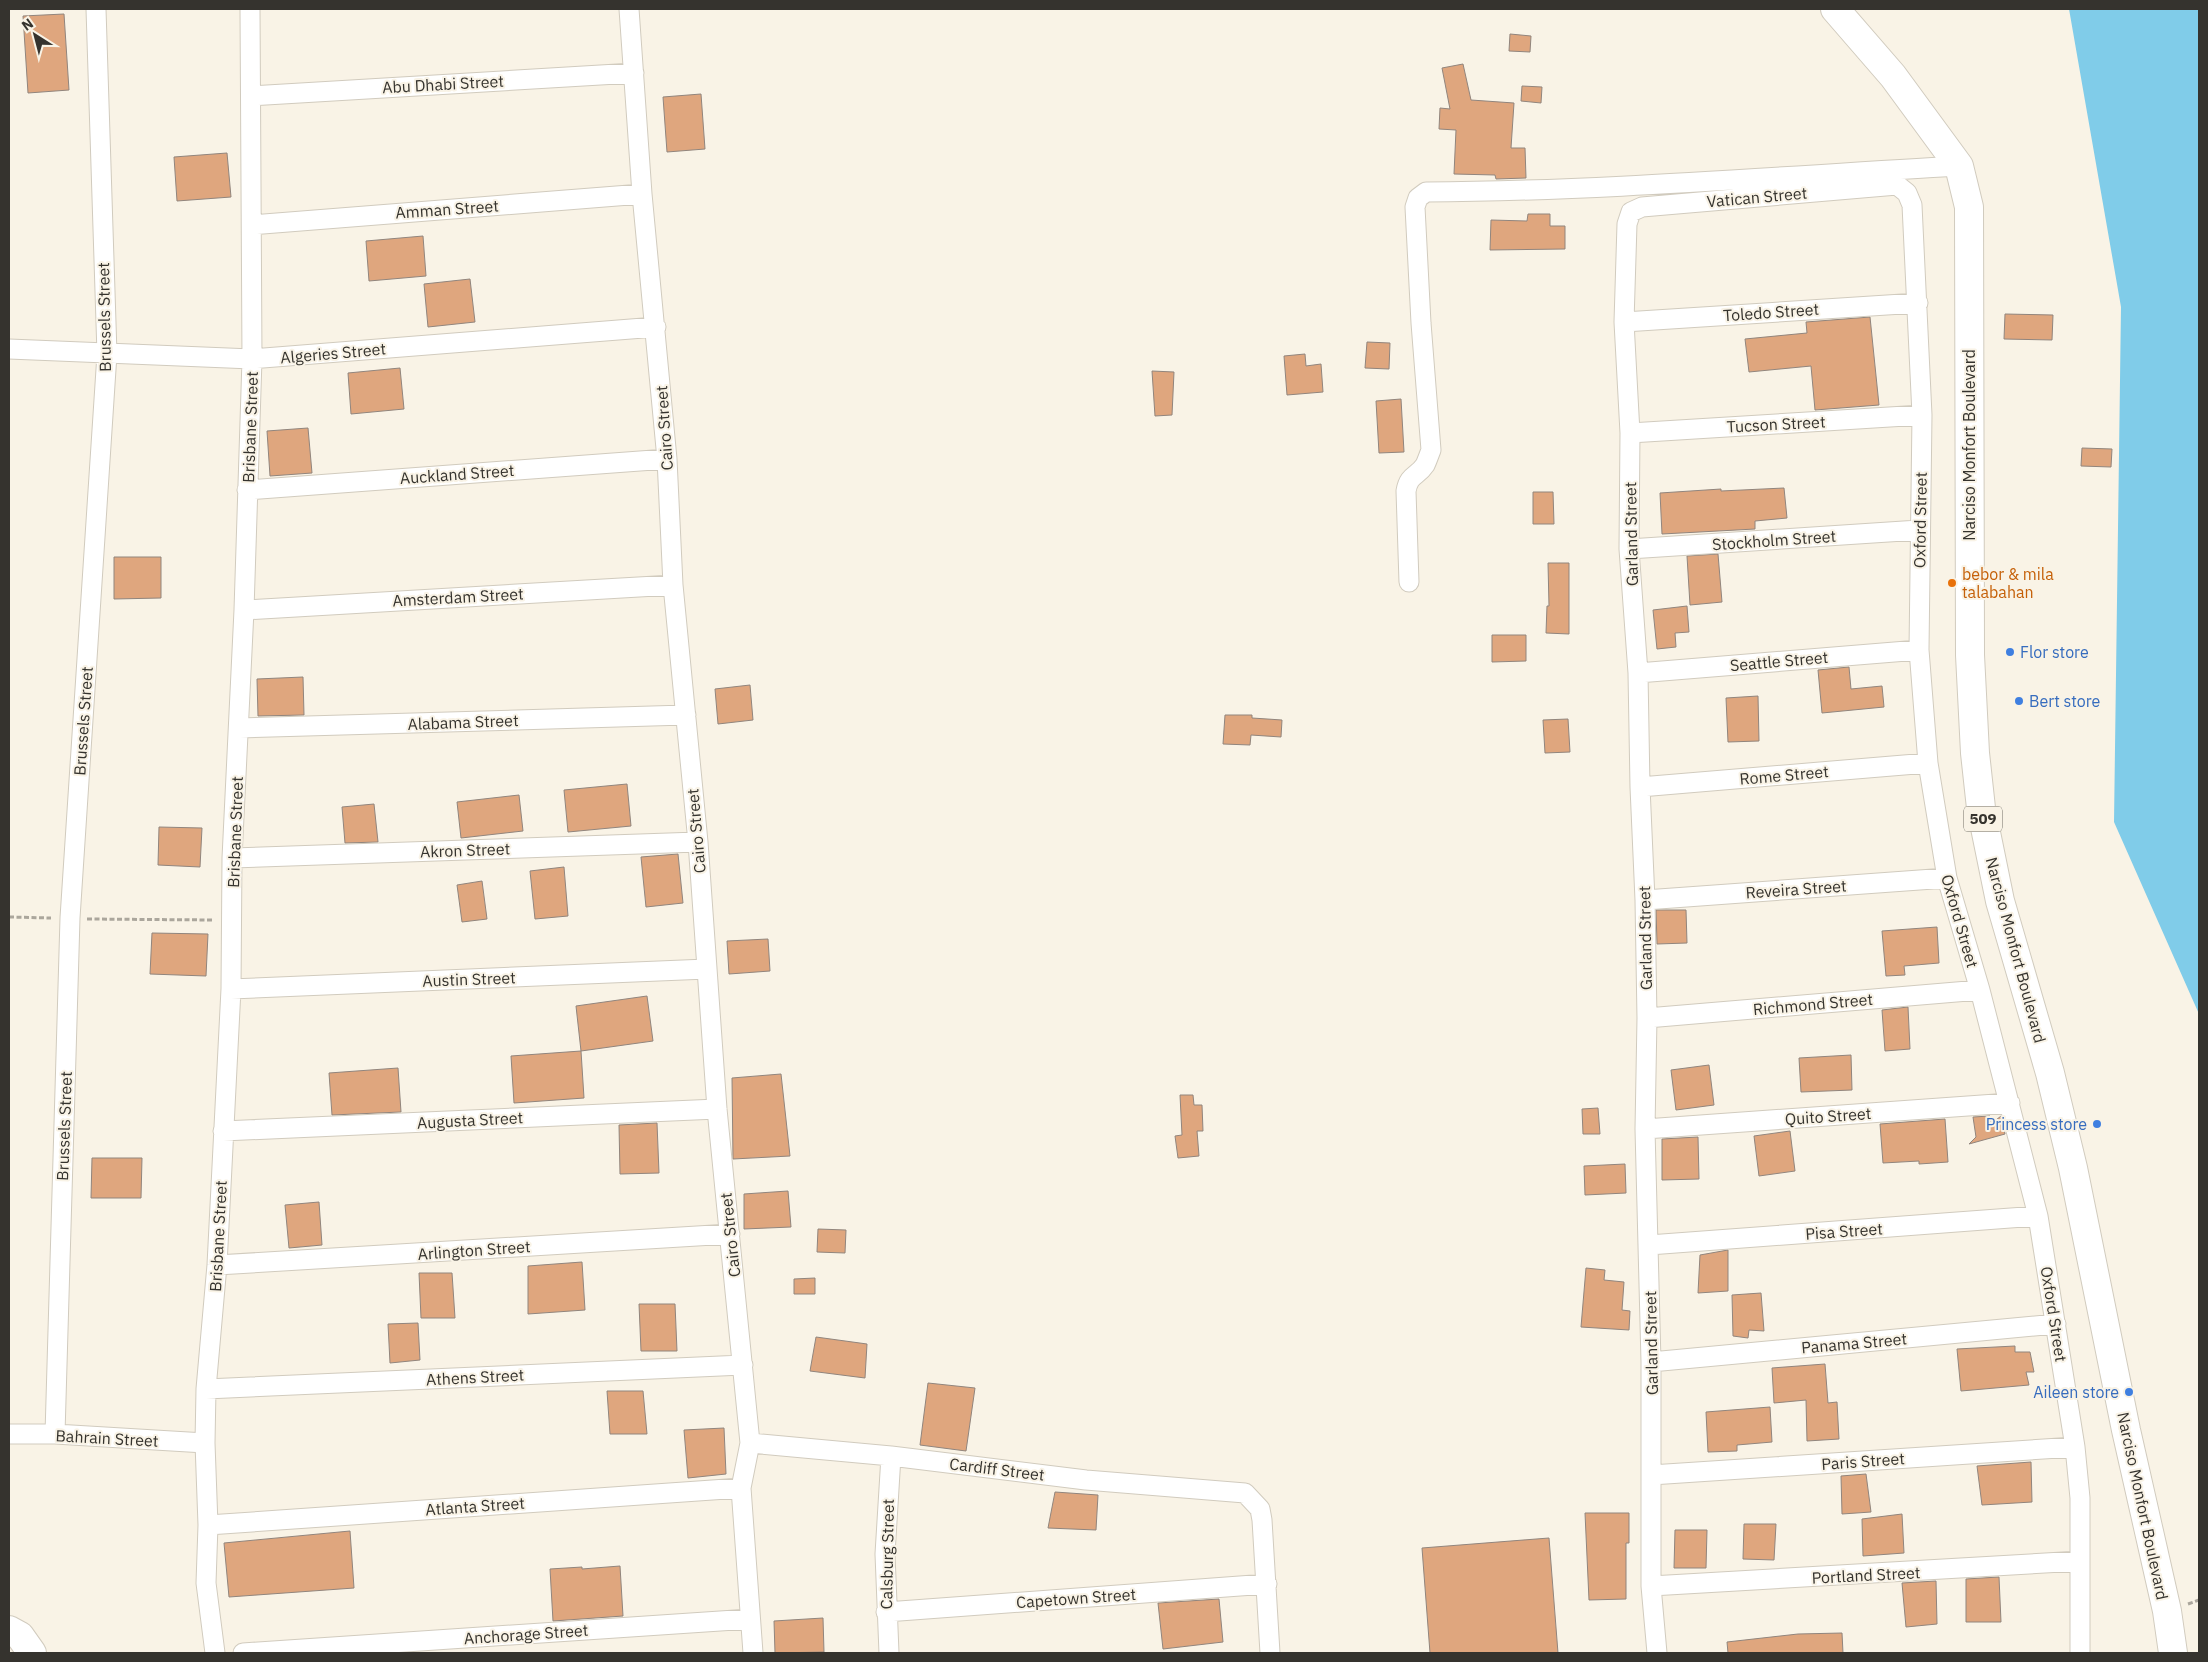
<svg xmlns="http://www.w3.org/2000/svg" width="2208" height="1662" font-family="'IBM Plex Sans',sans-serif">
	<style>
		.water { fill: #80cce9 }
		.building { fill: #dfa67e; stroke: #91857d }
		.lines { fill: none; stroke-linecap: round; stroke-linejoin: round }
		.street-casing { stroke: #d1cbbe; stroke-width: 21 }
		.secondary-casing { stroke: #d1cbbe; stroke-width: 30 }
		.primary-casing { stroke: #d1cbbe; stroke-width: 30 }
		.path { stroke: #aba69c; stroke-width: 3; stroke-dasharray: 5 2.5; stroke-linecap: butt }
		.street { stroke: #fff; stroke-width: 19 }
		.secondary { stroke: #fff; stroke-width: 28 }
		.primary { stroke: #fff; stroke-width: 28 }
		.food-dot { fill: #e8710a; stroke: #f9f3e6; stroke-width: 2 }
		.shop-dot { fill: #3f7fe0; stroke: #f9f3e6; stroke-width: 2 }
		.labels { text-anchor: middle; stroke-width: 4; stroke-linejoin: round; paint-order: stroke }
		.shield { fill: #f9f3e6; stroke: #706d65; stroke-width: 1 }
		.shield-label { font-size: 15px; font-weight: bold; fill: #35332e }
		.street-label { font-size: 16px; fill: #35332e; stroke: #f9f3e6 }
		.food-label { font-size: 16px; fill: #c56008; stroke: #f9f3e6; text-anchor: start }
		.shop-label { font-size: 16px; fill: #366cbe; stroke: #f9f3e6; text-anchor: start }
	</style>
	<rect width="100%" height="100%" fill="#f9f3e6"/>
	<path class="water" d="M2069,9H2199V1014L2114,822L2121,307Z"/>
	<path class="building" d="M64,14L69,90L28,93L23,16Z
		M1510,34L1531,36L1530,52L1509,51Z
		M1463,64L1471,100L1514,103L1511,148H1525L1526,178L1496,179L1495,175L1454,174L1456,130L1439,129L1440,108L1450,109L1442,68Z
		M1522,86L1542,87L1541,103L1521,101Z
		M701,94L705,149L667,152L663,97Z
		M227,153L231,197L177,201L174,157Z
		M1528,214H1550V226H1565V249L1490,250L1491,220L1527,221Z
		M423,236L426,276L369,281L366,241Z
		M470,279L475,322L428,327L424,284Z
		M2005,314L2053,315L2052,340L2004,339Z
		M1870,317L1879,405L1815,410L1811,366L1749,372L1745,339L1807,333L1806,322Z
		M1367,342L1390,343L1389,369L1365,368Z
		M1305,354L1306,366L1321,364L1323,392L1287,395L1284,356Z
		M400,368L404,409L351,414L348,373Z
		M1152,371L1174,372L1172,415L1155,416Z
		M1401,399L1404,452L1379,453L1376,401Z
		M308,428L312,473L270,476L267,431Z
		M2082,448L2112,449L2111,467L2081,466Z
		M1784,488L1787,518L1755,521V529L1662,534L1660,493L1721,489V491Z
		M1533,492H1553L1554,524H1533Z
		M1718,554L1722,602L1690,605L1687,556Z
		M114,557H161V598L114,599Z
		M1548,563H1569V634L1546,633L1547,606H1549Z
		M1687,606L1689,632L1675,633L1676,647L1657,649L1653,610Z
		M1492,635H1526V661L1492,662Z
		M1849,667L1851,689L1882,686L1884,707L1822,713L1818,670Z
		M303,677L304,715L258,716L257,679Z
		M750,685L753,720L718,724L715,689Z
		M1758,696L1759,741L1728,742L1726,698Z
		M1225,715H1252V718L1282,720L1281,737L1251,735L1250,745L1223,744Z
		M1568,719L1570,752L1545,753L1543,720Z
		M627,784L631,826L568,832L564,790Z
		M519,795L523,831L461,838L457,802Z
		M374,804L378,842L345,843L342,807Z
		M159,827L202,828L200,867L158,865Z
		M678,854L683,903L646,907L641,857Z
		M564,867L568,916L535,919L530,871Z
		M482,881L487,919L462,922L457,885Z
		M1656,910H1686L1687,943L1657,944Z
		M1937,927L1939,963L1904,966L1905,975L1886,976L1882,931Z
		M152,933L208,934L206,976L150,974Z
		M768,939L770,971L729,974L727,941Z
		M647,996L653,1041L581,1051L576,1006Z
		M1908,1007L1910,1049L1885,1051L1882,1010Z
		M581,1051L584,1098L514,1103L511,1056Z
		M1851,1055L1852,1090L1801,1092L1799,1058Z
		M1709,1065L1714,1105L1676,1110L1671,1070Z
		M398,1068L401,1112L332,1115L329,1073Z
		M781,1074L790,1156L733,1159L732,1078Z
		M1180,1095H1193L1194,1105H1202L1203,1131H1197L1199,1156L1178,1158L1175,1136L1182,1135Z
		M1598,1108L1600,1134H1583L1582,1109Z
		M1990,1116L1991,1124L2001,1116L2005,1134L1969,1144L1976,1137L1973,1117Z
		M1945,1119L1948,1162L1919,1164V1161L1883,1163L1880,1124Z
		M657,1123L659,1173L620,1174L619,1125Z
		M1790,1131L1795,1171L1759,1176L1754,1136Z
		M1698,1137L1699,1179L1662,1180V1139Z
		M92,1158H142L141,1198H91Z
		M1625,1164L1626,1193L1585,1195L1584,1166Z
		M788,1191L791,1227L744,1229V1194Z
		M319,1202L322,1245L289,1248L285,1205Z
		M818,1229L846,1230L845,1253L817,1252Z
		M1728,1250V1291L1698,1293L1700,1255Z
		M582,1262L585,1310L528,1314V1266Z
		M1586,1268L1605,1270L1604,1280L1624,1282L1622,1310L1630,1311L1629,1330L1581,1327Z
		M419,1273H452L455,1318H421Z
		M815,1278V1294H794V1279Z
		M1761,1293L1764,1331L1749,1330L1748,1338L1733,1336L1732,1295Z
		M639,1304H675L677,1351H641Z
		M418,1323L420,1360L390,1363L388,1324Z
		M816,1337L867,1344L865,1378L810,1371Z
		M2015,1346V1352H2030L2034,1372H2026L2029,1385L1961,1391L1957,1349Z
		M1825,1364L1828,1403L1837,1402L1839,1439L1807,1441L1806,1400L1774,1403L1772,1368Z
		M928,1383L975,1388L966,1451L920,1445Z
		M607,1391H643L647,1434H610Z
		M1770,1407L1772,1442L1737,1445V1451L1708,1452L1706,1412Z
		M724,1428L726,1474L688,1478L684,1430Z
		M2031,1462L2032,1502L1982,1505L1977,1466Z
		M1866,1474L1871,1512L1842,1514L1841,1476Z
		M1055,1492L1098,1495L1096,1530L1048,1528Z
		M1585,1513H1629V1543H1626V1599L1589,1600Z
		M1902,1514L1904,1553L1863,1556L1862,1519Z
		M1744,1524H1776L1774,1560L1743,1559Z
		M1675,1530H1707L1706,1568H1674Z
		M350,1531L354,1588L229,1597L224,1543Z
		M1549,1538L1558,1653H1430L1422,1548Z
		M620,1566L623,1616L553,1621L550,1569L582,1567V1569Z
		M1999,1577L2001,1622H1966V1579Z
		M1936,1581L1937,1624L1906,1627L1902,1583Z
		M1219,1599L1223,1642L1163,1649L1158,1603Z
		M823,1618L824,1652L775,1653L774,1621Z
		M1842,1633L1843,1653H1728L1727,1642L1798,1634Z"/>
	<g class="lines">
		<defs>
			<path id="street" d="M629,9L642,194L667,459L673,585L698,842L717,1109L750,1443L741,1488L753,1653
				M251,96L634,73
				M252,225L642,194
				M1624,322L1918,303
				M9,349L252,359L656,327
				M1630,433L1922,415
				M247,490L667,459
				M1629,549L1919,530
				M1409,582L1406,491C1409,474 1417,477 1425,465C1427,461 1429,455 1431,450L1421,323L1415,207L1418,198L1426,192C1603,191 1781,176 1959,166
				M244,610L673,585
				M1638,673L1919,650
				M240,728L686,715
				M1640,787L1928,763
				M232,858L698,842
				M1645,900L1947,878
				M231,989L707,969
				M1647,1018L1980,990
				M1645,1129L2010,1103
				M223,1131L717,1109
				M1649,1245L2038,1216
				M217,1265L730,1234
				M1651,1362L2056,1324
				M206,1389L743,1365
				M9,1434H55L205,1443
				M55,1434L70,918L107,354L96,9
				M750,1443L891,1456L1086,1480L1245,1493L1260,1509L1262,1520L1270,1653
				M1651,1475L2075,1447
				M208,1525L741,1488
				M1651,1586L2080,1561
				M886,1612L1267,1584
				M215,1653L206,1583L208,1525L205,1443L206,1389L217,1265L231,989L232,858L244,610L252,359L250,9
				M243,1653L750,1619
				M889,1653L885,1554L891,1456
				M1657,1653L1651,1586V1362L1645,1129L1647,1018L1645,900L1640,787L1638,673L1629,549L1630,433L1624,322L1627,224L1631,212L1642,207L1897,185L1907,193L1912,205L1922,415L1919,650L1928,763L1947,878L1980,990L2038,1216L2075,1447L2080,1498V1653"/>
			<path id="secondary" d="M9,1630L20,1636L32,1653"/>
			<path id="primary" d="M1835,9L1893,76L1959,166L1969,207L1970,655L1975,753L1981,808L2000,901L2050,1073L2073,1168L2126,1430L2167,1611L2173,1653"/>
		</defs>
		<use href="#street" class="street-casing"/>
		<use href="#secondary" class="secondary-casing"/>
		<use href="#primary" class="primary-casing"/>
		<path class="path" d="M9,917L51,918
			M87,919L213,920
			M2188,1604L2199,1600"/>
		<use href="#street" class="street"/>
		<use href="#secondary" class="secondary"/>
		<use href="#primary" class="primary"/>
	</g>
	<circle class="food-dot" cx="1952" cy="583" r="5"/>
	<g class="shop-dot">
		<circle cx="2010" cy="652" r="5"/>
		<circle cx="2019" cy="701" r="5"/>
		<circle cx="2097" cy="1124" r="5"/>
		<circle cx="2129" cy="1392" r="5"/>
	</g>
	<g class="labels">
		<rect class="shield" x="1964" y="806.5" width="38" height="25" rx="4"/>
		<g class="shield-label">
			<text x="1983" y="824">509</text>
		</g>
		<g class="street-label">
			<text transform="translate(443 84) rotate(-3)" y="6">Abu Dhabi Street</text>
			<text transform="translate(1757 197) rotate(-5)" y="6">Vatican Street</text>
			<text transform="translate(447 209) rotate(-4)" y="6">Amman Street</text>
			<text transform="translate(1771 312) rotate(-4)" y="6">Toledo Street</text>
			<text transform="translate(104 317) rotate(-91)" y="6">Brussels Street</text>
			<text transform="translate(333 353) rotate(-5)" y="6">Algeries Street</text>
			<text transform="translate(1776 424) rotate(-3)" y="6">Tucson Street</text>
			<text transform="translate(250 427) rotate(-88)" y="6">Brisbane Street</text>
			<text transform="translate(664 428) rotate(-94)" y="6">Cairo Street</text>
			<text transform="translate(1969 445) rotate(-90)" y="6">Narciso Monfort Boulevard</text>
			<text transform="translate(457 474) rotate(-4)" y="6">Auckland Street</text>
			<text transform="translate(1920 520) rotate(-89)" y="6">Oxford Street</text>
			<text transform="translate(1631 534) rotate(-91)" y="6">Garland Street</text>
			<text transform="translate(1774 540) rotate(-4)" y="6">Stockholm Street</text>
			<text transform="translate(458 597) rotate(-3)" y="6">Amsterdam Street</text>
			<text transform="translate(1779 661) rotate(-5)" y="6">Seattle Street</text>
			<text transform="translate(83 721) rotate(-86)" y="6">Brussels Street</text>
			<text transform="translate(463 722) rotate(-2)" y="6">Alabama Street</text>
			<text transform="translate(1784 775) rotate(-5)" y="6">Rome Street</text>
			<text transform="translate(696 831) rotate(-95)" y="6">Cairo Street</text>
			<text transform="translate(235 832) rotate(-88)" y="6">Brisbane Street</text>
			<text transform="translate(465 850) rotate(-2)" y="6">Akron Street</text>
			<text transform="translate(1796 889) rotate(-4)" y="6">Reveira Street</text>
			<text transform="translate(1960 921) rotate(74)" y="6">Oxford Street</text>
			<text transform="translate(1645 938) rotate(-91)" y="6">Garland Street</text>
			<text transform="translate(2016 950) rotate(75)" y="6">Narciso Monfort Boulevard</text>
			<text transform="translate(469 979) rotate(-2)" y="6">Austin Street</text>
			<text transform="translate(1813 1004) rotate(-5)" y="6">Richmond Street</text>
			<text transform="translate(1828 1116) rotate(-4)" y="6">Quito Street</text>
			<text transform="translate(470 1120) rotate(-3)" y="6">Augusta Street</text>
			<text transform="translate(64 1126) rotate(-88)" y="6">Brussels Street</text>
			<text transform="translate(1844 1231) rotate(-4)" y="6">Pisa Street</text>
			<text transform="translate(730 1235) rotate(-96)" y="6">Cairo Street</text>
			<text transform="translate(218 1236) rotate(-87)" y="6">Brisbane Street</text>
			<text transform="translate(474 1250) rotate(-4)" y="6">Arlington Street</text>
			<text transform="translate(2054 1314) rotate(81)" y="6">Oxford Street</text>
			<text transform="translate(1651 1343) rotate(-91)" y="6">Garland Street</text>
			<text transform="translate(1854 1343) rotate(-5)" y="6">Panama Street</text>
			<text transform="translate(475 1377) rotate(-3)" y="6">Athens Street</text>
			<text transform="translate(107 1438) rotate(3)" y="6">Bahrain Street</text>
			<text transform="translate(1863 1461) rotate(-4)" y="6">Paris Street</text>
			<text transform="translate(997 1469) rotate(7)" y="6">Cardiff Street</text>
			<text transform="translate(475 1506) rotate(-4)" y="6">Atlanta Street</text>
			<text transform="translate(2143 1506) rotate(78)" y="6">Narciso Monfort Boulevard</text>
			<text transform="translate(887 1554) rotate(-89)" y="6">Calsburg Street</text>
			<text transform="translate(1866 1575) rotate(-3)" y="6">Portland Street</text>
			<text transform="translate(1076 1598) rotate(-4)" y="6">Capetown Street</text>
			<text transform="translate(526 1634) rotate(-4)" y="6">Anchorage Street</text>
		</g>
		<g class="food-label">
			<text x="1962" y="580">bebor &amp; mila<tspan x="1962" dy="18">talabahan</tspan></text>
		</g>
		<g class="shop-label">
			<text x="2020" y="658">Flor store</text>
			<text x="2029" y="707">Bert store</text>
			<text x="2087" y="1130" text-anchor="end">Princess store</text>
			<text x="2119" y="1398" text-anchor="end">Aileen store</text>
		</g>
	</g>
	<rect width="2208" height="1662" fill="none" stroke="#35332e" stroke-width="20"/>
	<g transform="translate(35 35) rotate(324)" stroke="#f9f3e6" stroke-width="4" paint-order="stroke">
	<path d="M0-4L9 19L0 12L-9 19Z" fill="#35332e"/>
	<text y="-8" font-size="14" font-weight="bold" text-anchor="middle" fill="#35332e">N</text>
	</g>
</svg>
